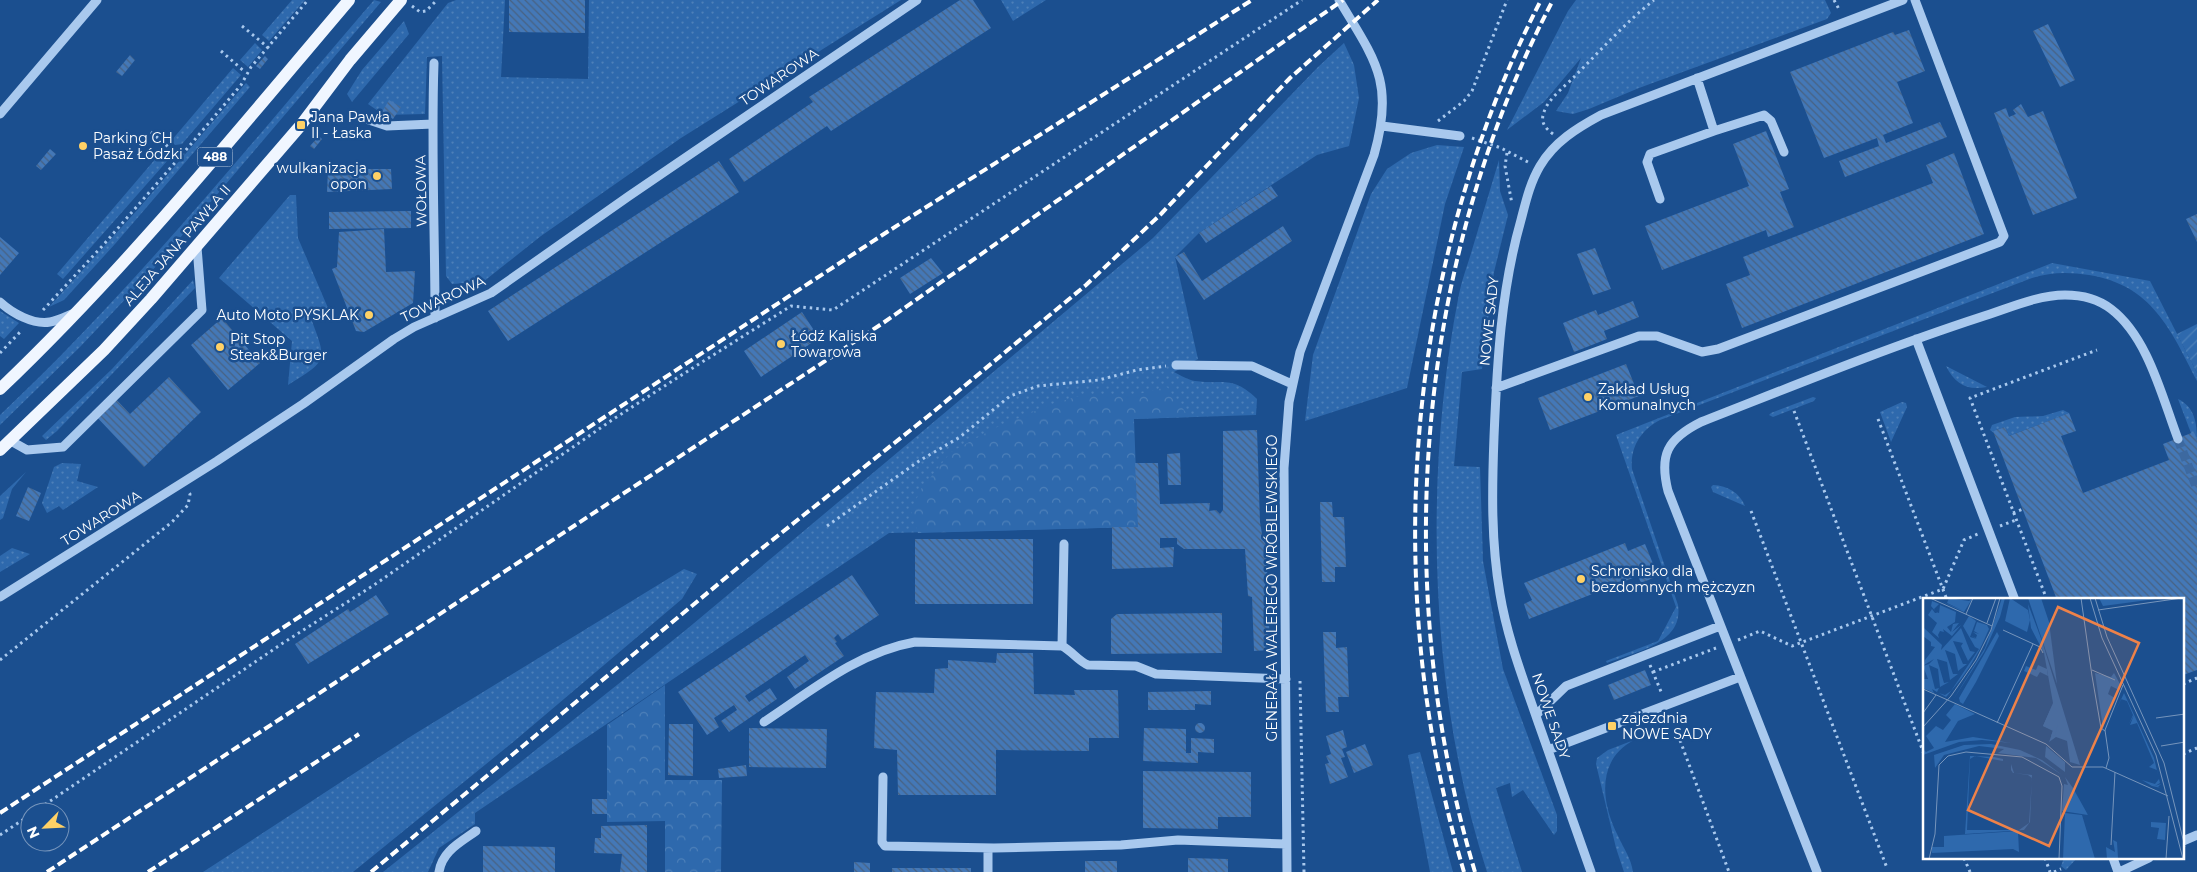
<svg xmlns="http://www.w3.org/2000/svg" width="2197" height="872" font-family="Montserrat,sans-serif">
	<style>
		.grass { fill: url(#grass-dots) }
		.forest { fill: url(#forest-crowns) }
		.garden { fill: url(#garden-furrows) }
		.building { fill: url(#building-back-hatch) }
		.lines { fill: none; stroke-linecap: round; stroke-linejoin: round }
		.minor-tunnel { stroke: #3d69a0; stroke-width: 9; stroke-dasharray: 9 4.5; stroke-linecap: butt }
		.path { stroke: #a9c9ee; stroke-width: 3; stroke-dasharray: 2.5 4; stroke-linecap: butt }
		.minor { stroke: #a9c9ee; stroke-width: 9 }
		.major { stroke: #f0f6ff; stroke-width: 12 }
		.rail { stroke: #fff; stroke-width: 4; stroke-dasharray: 9 4; stroke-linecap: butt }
		.poi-dot { fill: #ffd166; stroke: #1b4f8f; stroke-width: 2 }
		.labels { text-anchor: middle; stroke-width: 5; stroke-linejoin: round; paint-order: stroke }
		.shield { fill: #1b4f8f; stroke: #bbcadd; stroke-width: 1 }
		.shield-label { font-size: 12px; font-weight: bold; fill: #fff }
		.street-label { font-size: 14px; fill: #fff; stroke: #1b4f8f }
		.poi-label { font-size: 14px; fill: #fff; stroke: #1b4f8f; text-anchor: start }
		.inset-road { fill: none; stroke: #7695bc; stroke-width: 1 }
		.view { fill: #ee8249; fill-opacity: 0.15; stroke: #ee8249; stroke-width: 2.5 }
		.inset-edge { fill: none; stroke: #fff; stroke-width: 2.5 }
	</style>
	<defs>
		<pattern id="grass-dots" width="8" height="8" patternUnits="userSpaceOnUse" patternTransform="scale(1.25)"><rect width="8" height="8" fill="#2e69ad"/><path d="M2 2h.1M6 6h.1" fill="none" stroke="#4d80b9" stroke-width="1.8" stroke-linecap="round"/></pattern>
		<pattern id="forest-crowns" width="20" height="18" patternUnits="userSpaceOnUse" patternTransform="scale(1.25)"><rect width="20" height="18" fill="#2e69ad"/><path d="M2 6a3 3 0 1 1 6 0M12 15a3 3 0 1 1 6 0" fill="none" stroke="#4d80b9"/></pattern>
		<pattern id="garden-furrows" width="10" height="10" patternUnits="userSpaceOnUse" patternTransform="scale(1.25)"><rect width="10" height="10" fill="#2e69ad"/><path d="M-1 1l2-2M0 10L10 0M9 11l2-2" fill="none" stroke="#4d80b9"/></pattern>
		<pattern id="building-back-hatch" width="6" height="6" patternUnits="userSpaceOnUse" patternTransform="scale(1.25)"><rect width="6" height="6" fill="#4478b7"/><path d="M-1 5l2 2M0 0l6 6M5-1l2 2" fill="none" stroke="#486282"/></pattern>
	</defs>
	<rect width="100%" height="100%" fill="#1b4f8f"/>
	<path class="grass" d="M292,0H305L269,41L262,35Z
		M374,0L381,2L151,272L80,347L0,425V415C136,287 252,142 374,0Z
		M456,0H505L501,77L588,79L589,0H901L681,138L541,236L483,282L452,284L446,276L442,56L427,57L425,114L384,115L368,104L448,3Z
		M1001,0H1046L1013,21Z
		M1576,0H1825L1831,13L1827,19L1639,88L1589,109L1573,114L1556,111L1568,93L1581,58L1544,102L1507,130L1568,11Z
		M404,21L409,34L352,102L347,94L362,70Z
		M255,43L262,50L248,67L240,60Z
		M1344,43L1354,65L1359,98L1349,146L1317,155L1199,233L1175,257L1198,359L1174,372C1180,375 1188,380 1195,381C1224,385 1232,375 1257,399L1256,415L1134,419L1138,527L889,533L475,813V824L439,848L428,872H383L687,629L1153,238L1318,67Z
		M233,68L241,75L182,144L175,145L171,141Z
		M246,83L250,87L115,244L64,300L49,307L140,207Z
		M1437,145L1464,147L1445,204L1407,388L1305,421L1313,355L1371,194L1387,169L1411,153Z
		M163,150L168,156V160L63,279L57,274Z
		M1499,160L1500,191L1508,215L1494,272L1482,369L1462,372L1454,466L1480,467L1483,561L1503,669L1557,815V831L1554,835L1523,790L1512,797L1510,783L1496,788L1522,872H1487C1429,693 1423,477 1459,294C1462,279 1468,264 1472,250C1481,220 1490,190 1499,160Z
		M290,195H296L298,238L328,308L310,316C327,361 329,360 288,385L292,341L219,278Z
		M2052,263L2150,281L2197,373V381C2171,330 2152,285 2089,275C2069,272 2051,272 2032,278L1660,420C1641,430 1630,447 1632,469L1678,605C1684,644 1634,652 1607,663L1606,661L1658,641L1676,607L1616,435Z
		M193,280L195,288L57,431L46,440L42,436L112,369Z
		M0,311L19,323L4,339L0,336Z
		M1946,366L1987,387C1967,391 1955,384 1946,366Z
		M1813,397L1816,398L1814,401L1773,417L1769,415L1771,413Z
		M2178,399C2195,407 2197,424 2197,440L2191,433Z
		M1902,402L1906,403L1907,407L1891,442L1880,412Z
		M2063,410L2069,413L2009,436L2005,427L1993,431L1994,433L1990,430L1992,425L2015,417L2043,416Z
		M62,463L81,464L77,481L98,487L63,510L59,506L47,513L42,503L54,467Z
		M26,472L12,489L3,518L0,520V496Z
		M1713,485C1728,486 1739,492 1745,506L1713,492L1711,487Z
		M12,548L30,554L0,572V556Z
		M684,569L697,574L682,599L512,743L353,872H203L413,735Z
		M1634,740C1596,760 1601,803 1618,836C1624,849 1631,858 1633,872H1624L1616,848L1596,764L1597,758L1608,750Z
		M1420,752L1453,872H1430L1408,755Z
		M2064,858H2077L2066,870L2061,866Z"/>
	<path class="forest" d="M1167,387L1189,417L1133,419L1138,527L918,533L911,511L921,489L951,452L995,428L1052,404L1086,394L1135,395Z
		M665,685V780H722L721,872H665V821L607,822V725Z"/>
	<path class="garden" d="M2197,324V373L2177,334Z"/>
	<path class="building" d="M509,0H585V33L509,32Z
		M960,0H973L991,28L831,131L827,126L744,182L729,159L813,102L809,97Z
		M2048,24L2075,80L2060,87L2033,31Z
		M1909,30L1925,71L1897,82L1913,123L1883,135L1886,143L1940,122L1947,137L1845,177L1839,161L1879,146L1877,138L1824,158L1790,72L1893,32L1895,35Z
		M130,55L135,60L122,76L116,72Z
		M265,56L268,59L260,69L256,66Z
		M389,100L401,107L393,119L382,112Z
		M2021,104L2028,117L2043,111L2077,198L2033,215L1994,113L2006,108L2009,117L2016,114L2013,110Z
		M1766,131L1789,189L1780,192L1794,227L1768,237L1766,230L1662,270L1645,226L1749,186L1733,144Z
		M319,136L322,139L314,149L310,146Z
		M50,149L56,154L41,170L36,166Z
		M1954,153L1984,234L1742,328L1726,284L1750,275L1743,257L1933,183L1926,165Z
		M719,161L739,192L508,341L488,311Z
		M328,169H391L392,189L327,192Z
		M1271,186L1278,196L1206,243L1199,233Z
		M411,211V228L329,229V212Z
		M2197,214V242L2186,219Z
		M1283,226L1292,241L1204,300L1175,257L1184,252L1202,281Z
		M384,229L386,272L415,271L413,303L364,332L356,331L332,269L337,267L339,232Z
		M0,237L19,253L0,275Z
		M1595,248L1611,289L1593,295L1577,254Z
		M931,258L943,273L910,294L900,278Z
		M1633,301L1639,317L1604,331L1607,339L1574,352L1563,323L1596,310L1598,315Z
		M802,312L819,338L761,377L744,351Z
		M222,318L260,363L228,390L191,345Z
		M1626,364L1639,396L1550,430L1538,398Z
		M169,377L201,412L144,467L92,412L111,394L130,414Z
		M2069,413L2076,431L2061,436L2083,493L2169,460L2163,444L2194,432L2197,440V670L2183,675V600H2057L1993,431L2005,427L2009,436Z
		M1257,430L1260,522L1262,534L1266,537L1270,650L1254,651L1252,597L1248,596L1245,549H1184L1177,544V538H1160V548L1174,547L1173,567L1112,569V527H1138L1135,463H1158L1160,504L1210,503L1209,511L1216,510L1220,514L1223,510V431Z
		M1180,453L1181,485H1168L1167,454Z
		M28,487L41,493L29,521L16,516Z
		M1320,502H1332L1333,517H1344L1346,567H1335V582H1322Z
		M915,539H1033V604H915Z
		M1625,543L1628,551L1645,544L1658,576L1641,583L1638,576L1529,619L1524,604L1532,600L1524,583Z
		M852,575L879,615L842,640L838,634L834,638L837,642L835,643L844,656L795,689L787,677L809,661L805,655L745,696L749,702L770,688L777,699L729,732L721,721L737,710L734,705L714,718L719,727L707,735L678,692Z
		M376,595L389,614L308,664L295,644L348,609L350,612Z
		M1222,613V653L1111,654V619L1117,614Z
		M1323,632H1336V648L1347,647L1349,697H1338L1339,712H1326Z
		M997,653H1033L1034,694L1075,695L1074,690H1118L1119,738H1089V751L996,750V795H898L897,750L874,748L876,692L934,693L935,669L948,668V660L996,663Z
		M1645,670L1651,685L1614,700L1608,685Z
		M1211,691V705L1195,704V710H1148V692Z
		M1195 728a5 5 0 1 1 10 0a5 5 0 1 1-10 0Z
		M669,724H693V776L668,775Z
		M749,728L827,729L826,768L749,767Z
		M1144,728L1186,729V753H1191V738L1214,739V753L1198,752V763L1143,761Z
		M1343,730L1347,747L1342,749L1345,757L1341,758L1348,777L1330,784L1325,764L1329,763L1326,756L1331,754L1326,736Z
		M1365,744L1373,765L1354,773L1346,752Z
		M746,765L747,776L719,778L718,769Z
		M1143,771L1251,772V817H1218V829L1143,828Z
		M592,799H607V814H592Z
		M647,825V872H620L622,854L594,853L595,838H601V826Z
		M483,846L555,847V872H483Z
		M1188,858L1228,859V872H1188Z
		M1085,861H1117V872H1085Z
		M854,862L870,863V872H854Z
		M892,868H971V872H892Z"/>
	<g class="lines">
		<path class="minor-tunnel" d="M2178,439L2197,489"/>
		<path class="path" d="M1834,0L1840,11
			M412,6L420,12L426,11L437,0
			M242,26L270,49
			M221,51L245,72
			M1438,121L1464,101L1472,91L1507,0
			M151,132L180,157
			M1553,134C1545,128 1540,122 1544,112C1548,99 1565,86 1574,77C1600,51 1625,23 1654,0
			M1472,138L1501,148L1528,162
			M1507,153L1505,166L1512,204
			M43,310L105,243L180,157L241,85L251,67L308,0
			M0,353L22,330
			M1794,411L1924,754
			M1878,419L1947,600
			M1751,511L1887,868
			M2013,513L2023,509
			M827,526L919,461L960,437L1010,396L1038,386L1099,380L1137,370L1166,366
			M2000,526L2016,520
			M2047,600L1970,398L2097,350
			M1738,640L1760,631L1792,646L1943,589L1964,540L1978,534
			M0,660L172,522L188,505L190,494L188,492
			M1650,665L1662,694
			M1653,672L1716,648
			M1300,681L1304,872
			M2183,684L2197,678
			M1671,716L1729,872
			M2183,754L2197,748
			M34,812L283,643L374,585L612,420L680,376L791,306L833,310L1302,0
			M0,835L30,815
			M1964,858L1970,872
			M2045,858L2050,872
			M2054,872L2061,869"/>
		<path class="minor" d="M434,63C431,148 435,233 435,318
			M0,114L97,0
			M369,120L387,126L433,124
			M1382,126L1460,136
			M1714,131L1764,115L1771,121L1784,152
			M1660,199L1647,162L1650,154L1714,131L1697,78
			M0,302C12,313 33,325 50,322C57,321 65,317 72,314
			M1916,339L2015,600
			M1176,365L1252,366L1292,384
			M1496,388L1639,336H1657L1702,352L1718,349L2000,242L2004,236L1915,0
			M11,441L27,450L63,447L202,310L197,247
			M0,597L217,461L303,404L394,339L414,327L491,293L629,196L917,0
			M1062,646L1064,544
			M1536,715L1566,686L1720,626
			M764,722C811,691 858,652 915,642L1062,646C1072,651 1078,661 1088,665L1136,666L1156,674L1286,679
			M1548,750L1740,677
			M883,777L882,842L885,846L994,848L1121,845L1178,840L1286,844
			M2183,841L2197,835
			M2113,858L2118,872
			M439,872C442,851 461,842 476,831
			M988,872V848
			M1287,872L1284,468L1289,402L1300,352L1374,155C1395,82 1375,60 1339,0
			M1591,872C1573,821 1555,770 1537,719C1523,678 1507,637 1500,594C1491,542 1492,490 1494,437C1497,363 1501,290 1521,220C1526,201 1530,183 1540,166C1554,142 1577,128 1601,115L1903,0
			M1817,872L1668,491C1659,455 1667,439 1701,422C1793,386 1886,348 1981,317C2007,309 2037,295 2065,295C2081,295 2098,299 2111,309C2148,337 2162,397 2178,439
			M2119,872L2149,858"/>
		<path class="major" d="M0,389C126,269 236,133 349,0
			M0,450L104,350L151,299L301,125L350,60L401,0"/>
		<path class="rail" d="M0,813L887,232L1252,0
			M47,872L883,323L1343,0
			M148,872L359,734
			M371,872L746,561L927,417L1086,285L1161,214L1290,78L1378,0
			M1464,872C1379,586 1405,265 1541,0
			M1475,872C1390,588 1415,263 1553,0"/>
	</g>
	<g class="poi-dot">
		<rect x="296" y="120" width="10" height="10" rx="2.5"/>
		<circle cx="83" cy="146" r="5"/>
		<circle cx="377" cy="176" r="5"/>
		<circle cx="369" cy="315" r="5"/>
		<circle cx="781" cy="344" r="5"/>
		<circle cx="220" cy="347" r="5"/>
		<circle cx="1588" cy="397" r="5"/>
		<circle cx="1581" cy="579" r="5"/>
		<rect x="1607" y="721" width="10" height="10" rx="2.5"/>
	</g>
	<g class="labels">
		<rect class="shield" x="197.5" y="147.5" width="35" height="19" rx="4"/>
		<g class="shield-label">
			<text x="215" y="161">488</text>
		</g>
		<g class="street-label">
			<text transform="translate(779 77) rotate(-34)" y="5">TOWAROWA</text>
			<text transform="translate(421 191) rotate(-91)" y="5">WOŁOWA</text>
			<text transform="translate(177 245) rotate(-49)" y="5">ALEJA JANA PAWŁA II</text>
			<text transform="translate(443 299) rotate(-25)" y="5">TOWAROWA</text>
			<text transform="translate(1489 321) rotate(-84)" y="5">NOWE SADY</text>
			<text transform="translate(101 518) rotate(-32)" y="5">TOWAROWA</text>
			<text transform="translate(1272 588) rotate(-90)" y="5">GENERAŁA WALEREGO WRÓBLEWSKIEGO</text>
			<text transform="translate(1551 716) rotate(71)" y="5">NOWE SADY</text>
		</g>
		<g class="poi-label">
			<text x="311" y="122">Jana Pawła<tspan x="311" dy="16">II - Łaska</tspan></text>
			<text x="93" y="143">Parking CH<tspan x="93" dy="16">Pasaż Łódzki</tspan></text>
			<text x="367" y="173" text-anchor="end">wulkanizacja<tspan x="367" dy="16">opon</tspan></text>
			<text x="359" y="320" text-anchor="end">Auto Moto PYSKLAK</text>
			<text x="791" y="341">Łódź Kaliska<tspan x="791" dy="16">Towarowa</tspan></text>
			<text x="230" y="344">Pit Stop<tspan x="230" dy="16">Steak&amp;Burger</tspan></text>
			<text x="1598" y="394">Zakład Usług<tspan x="1598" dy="16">Komunalnych</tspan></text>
			<text x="1591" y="576">Schronisko dla<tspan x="1591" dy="16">bezdomnych mężczyzn</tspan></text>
			<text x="1622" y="723">zajezdnia<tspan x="1622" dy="16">NOWE SADY</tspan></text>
		</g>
	</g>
	<g transform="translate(1923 598)">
		<rect width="261" height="261" fill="#1b4f8f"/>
		<path d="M26,0L46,3L49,1L41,14L17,3L39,12L24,5ZM79,0H82L77,19L61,54L30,102L62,50ZM105,0H118L126,24L134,86ZM9,3L16,6L11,11L13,14L16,15L17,7L33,14L32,24L24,29L28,34L30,26L36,25L29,34L38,27L29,38L20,31L21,34L17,33L15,37L16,40L9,34L14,25L5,17L9,11L12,15H14L8,8ZM105,6L119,43L157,167L147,164L144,143L133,139L126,144L130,133L120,128L130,105L121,55L108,30ZM46,18L53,23L47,39L54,41L48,38L53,40L54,37L50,34L56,36L51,33L54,24L64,27L66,31L57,51L47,68L38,81L24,98L23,99L16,95L22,97L28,93L56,51L52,49L40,28ZM0,29L19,47L18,52L38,30L47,53L52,54L45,63L38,48L40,45L30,43L40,66H44L35,73L32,56L22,52L30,76H35L27,82L24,64L14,61L21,85L26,84L17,89L15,71L6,67L12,91L16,90L14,94L9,91L11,95L0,90V81H5L0,68L6,66L11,61L1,67L2,62L12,49L8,48V44L0,38ZM172,75L188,79L191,75L197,86L196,92L188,88L185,96L192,100L180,130ZM201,95L231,160L237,185L232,188L238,186L235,189L238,190L229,188L219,182L232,186L236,181L234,172L226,169L231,165L214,125L207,127L211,117L206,126L210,117L204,103L198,101L190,119ZM32,106L52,116L35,123L22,144L50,139L88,145L59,142L36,144L0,157V151L3,154L11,150L3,138L13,128L20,132L28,122L23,117ZM41,147L68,146L97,152L119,162L139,177L113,160L75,155L81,151L56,148L21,157L12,170L11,157ZM123,148L142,164V174L122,159ZM47,158H50L71,159L80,161V163L52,158L47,161L44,232H96L106,225L109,180L105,177L91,175H90L88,172V166L91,175L109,177L107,224L101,232L42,236ZM142,179L150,190L165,217L139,213L141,186L145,187ZM228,224L243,225L242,242L234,241L236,230L228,229ZM190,242L194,244L195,260L200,261H184L183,249L192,254Z" fill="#2e69ad"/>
		<path d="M87,0L105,12L107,22L104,34L82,23ZM74,34L76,38L53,84L40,106L37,104L36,100ZM115,67L124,71L125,78L117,74L114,79L101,73L103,68L113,72ZM129,108L135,114V126L132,137L128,138L130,132L120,128Z" fill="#2e69ad"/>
		<path d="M176,0H240L180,8Z" fill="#2e69ad"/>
		<path d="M142,215L159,217L172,261H140ZM95,233L96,254L90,251L9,255V249H21V238Z" fill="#2e69ad"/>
		<path class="inset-road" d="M7,0L69,28M158,0L169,78L178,130L182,133M167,0L179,40L233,157L260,261M172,0L184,39L241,165L262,249M175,12L259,0M43,16L50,0M64,25L73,0M80,32L117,49L120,55M169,72L192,82M0,91L123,146L149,169H180L245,198M0,115L13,97M233,120L262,116M74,125L110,46M0,129L28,98L53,62L68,32L77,0M238,148L262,144M183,170L186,160L182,132L200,87M188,247L192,174M6,261L12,236L16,167L25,158L43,154L99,159L136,179L139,188L136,261M243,261L246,218"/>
		<path class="view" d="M135,9L216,45L126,248L45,212Z"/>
		<rect width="261" height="261" class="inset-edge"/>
	</g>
	<g transform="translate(45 827) rotate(246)"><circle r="24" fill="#1b4f8f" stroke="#7695bc"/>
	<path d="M0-4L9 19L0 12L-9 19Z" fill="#ffd166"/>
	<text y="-8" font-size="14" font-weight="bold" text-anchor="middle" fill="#ffffff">N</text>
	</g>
</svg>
